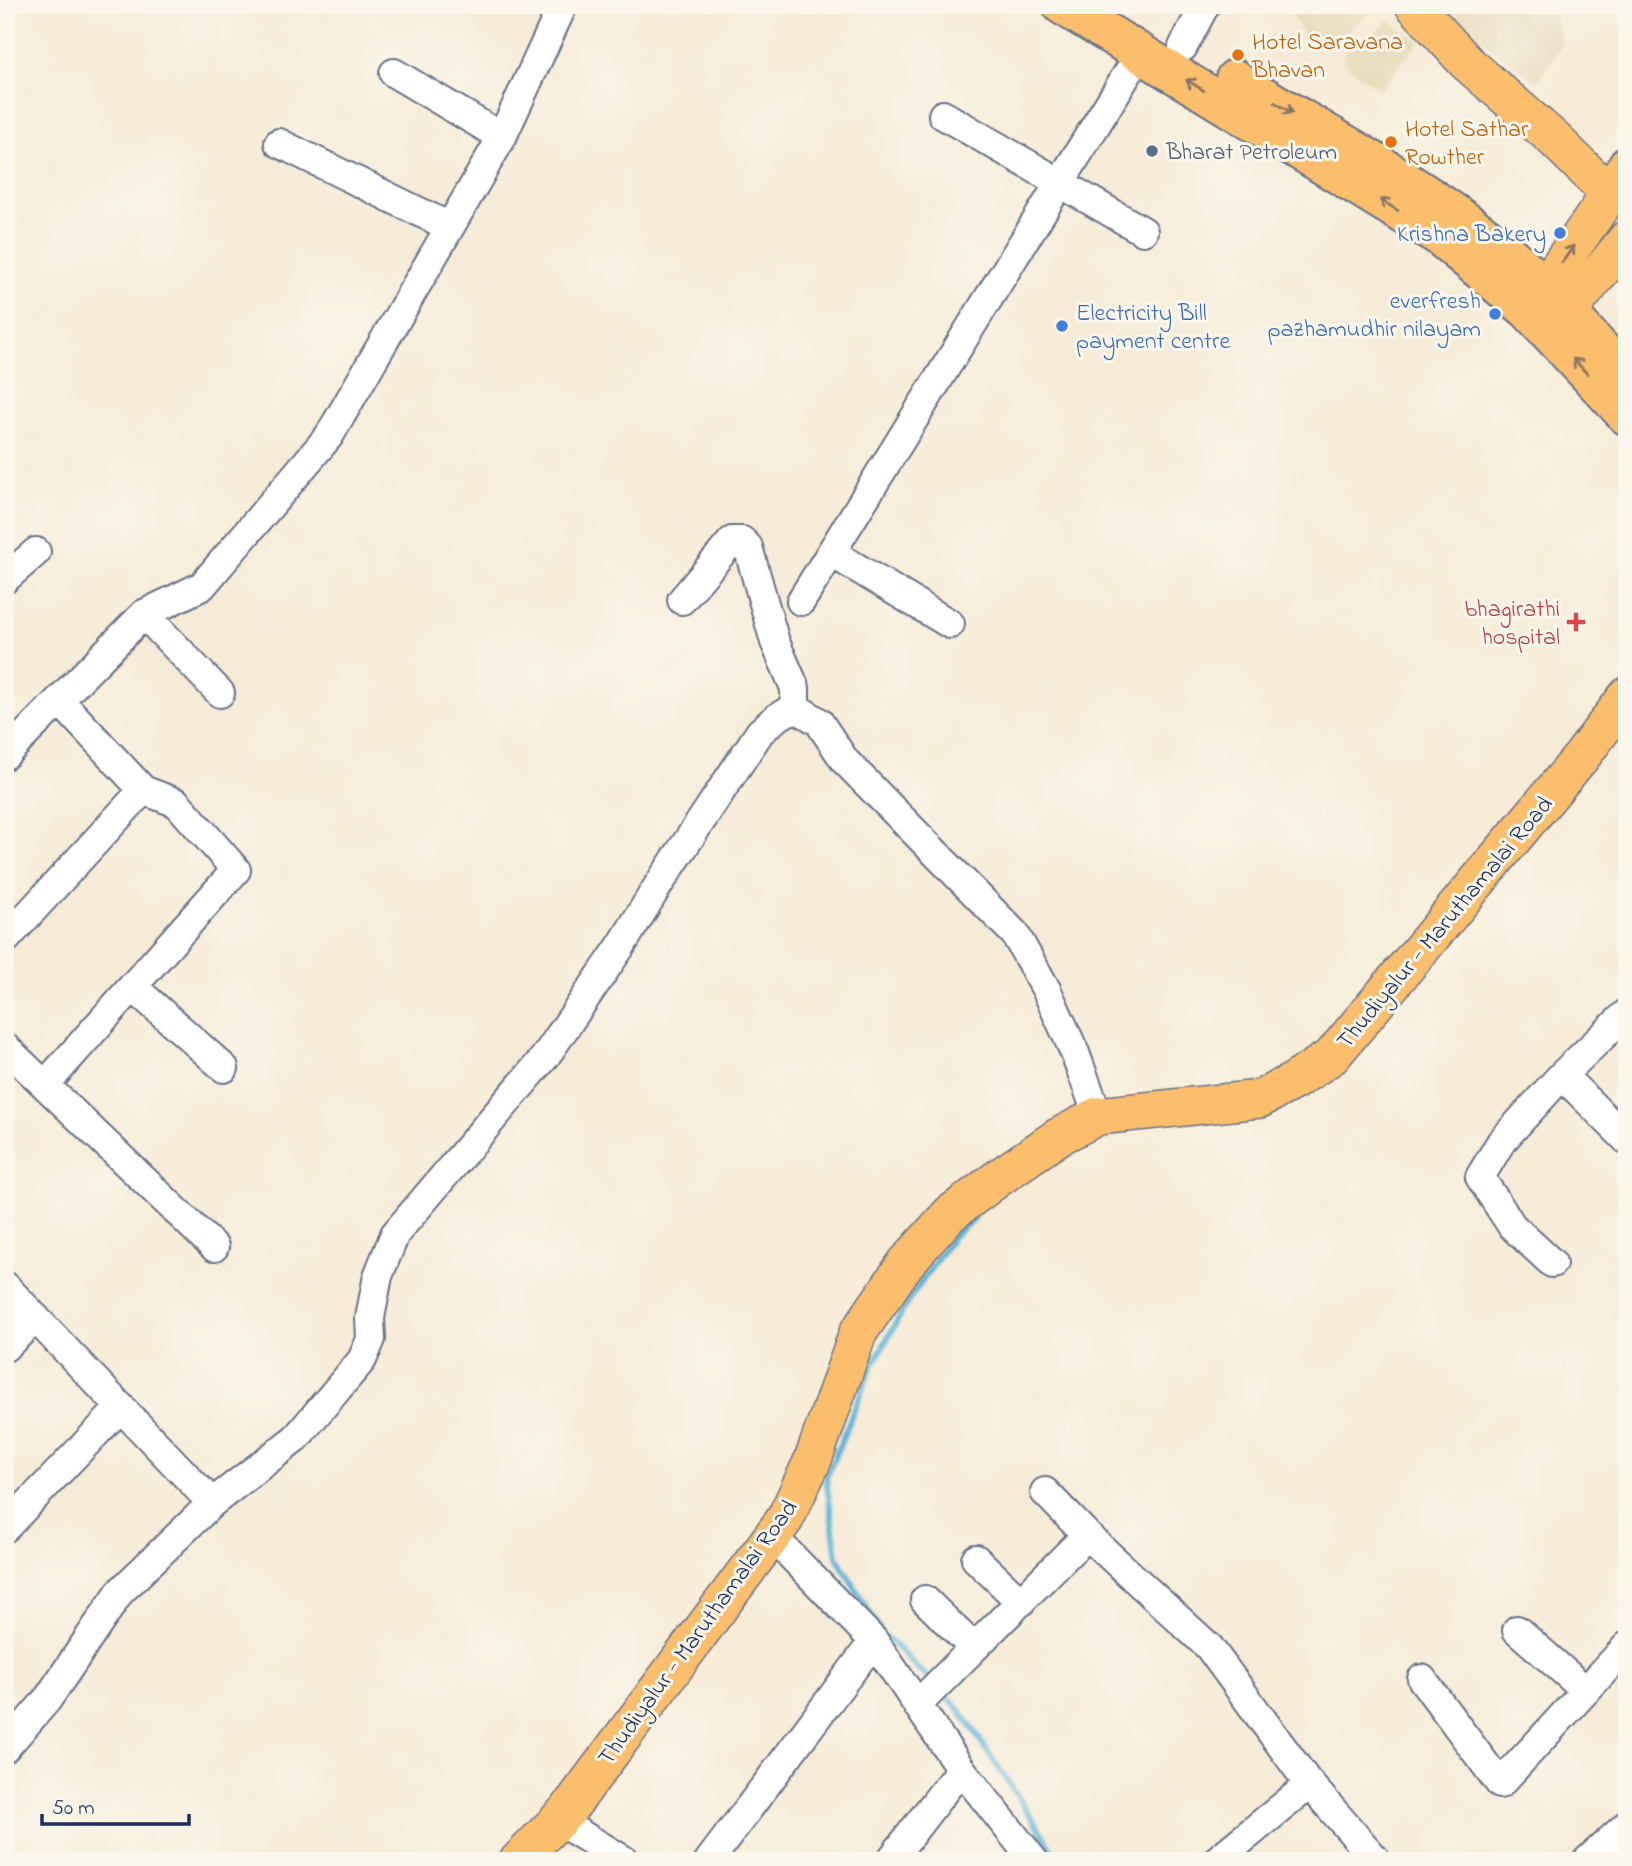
<svg xmlns="http://www.w3.org/2000/svg" width="1632" height="1866" font-family="'Indie Flower',sans-serif">
	<style>
		.built { fill: #e8daba }
		.lines { fill: none; stroke-linecap: round; stroke-linejoin: round }
		.stream { stroke: #5bb4d8; stroke-width: 6 }
		.minor-casing { stroke: #687188; stroke-width: 32 }
		.major-casing { stroke: #687188; stroke-width: 40 }
		.highway-casing { stroke: #687188; stroke-width: 42 }
		.minor { stroke: #fff; stroke-width: 28 }
		.major { stroke: #fabe6d; stroke-width: 37 }
		.highway { stroke: #fabe6d; stroke-width: 38 }
		.oneway { stroke: #8a7666 }
		.food-dot { fill: #e8710a; stroke: #fbf7ec; stroke-width: 2.5 }
		.service-dot { fill: #5c6f8a; stroke: #fbf7ec; stroke-width: 2.5 }
		.shop-dot { fill: #3f7fe0; stroke: #fbf7ec; stroke-width: 2.5 }
		.health-dot { fill: #e0444e; stroke: #fbf7ec; stroke-width: 2.5 }
		.labels { text-anchor: middle; stroke-width: 6; stroke-linejoin: round; paint-order: stroke }
		.food-label { font-size: 24px; fill: #c56008; stroke: #fbf7ec; text-anchor: start }
		.service-label { font-size: 24px; fill: #4e5e75; stroke: #fbf7ec; text-anchor: start }
		.shop-label { font-size: 24px; fill: #366cbe; stroke: #fbf7ec; text-anchor: end }
		.health-label { font-size: 24px; fill: #be3a42; stroke: #fbf7ec; text-anchor: end }
		.street-label { font-size: 24px; fill: #1b2f5e; stroke: #fbf7ec }
	</style>
	<rect width="100%" height="100%" fill="#fbf7ec"/>
	<filter id="ink" filterUnits="userSpaceOnUse"><feTurbulence type="fractalNoise" baseFrequency=".0143" numOctaves="2"/><feDisplacementMap in="SourceGraphic" scale="14" xChannelSelector="R" yChannelSelector="G"/><feConvolveMatrix kernelMatrix="1 2 1 2 8 2 1 2 1" color-interpolation-filters="sRGB"/></filter>
	<filter id="wash" filterUnits="userSpaceOnUse"><feTurbulence type="fractalNoise" baseFrequency=".00686" numOctaves="4" result="noise"/><feDisplacementMap in="SourceGraphic" scale="28" xChannelSelector="R" yChannelSelector="G"/><feGaussianBlur stdDeviation="1.57" result="paint"/><feColorMatrix in="noise" values="0 0 0 0 0 0 0 0 0 0 0 0 0 0 0 0 0 1.4 0 .05"/><feComposite in="paint" operator="in"/></filter>
	<g filter="url(#wash)">
		<rect width="100%" height="100%" fill="#f6ebd6"/>
		<path class="built" d="M1286,5H1379L1330,45L1304,35Z
			M1443,5H1550L1562,44L1537,83L1463,27Z
			M1389,20L1420,42L1379,90L1343,63L1344,51L1374,33Z"/>
		<g class="lines">
			<path class="stream" d="M880,1630L837,1557L826,1478L872,1366L907,1303L953,1236L974,1219
				M887,1638L932,1682
				M942,1692L960,1710L1042,1833L1057,1861"/>
		</g>
	</g>
	<g filter="url(#ink)">
		<g class="lines">
			<defs>
				<path id="minor" d="M1183,47L1205,5
					M394,73L502,137
					M943,115L1143,231
					M279,143L450,227
					M832,553L950,624
					M5,579L36,552
					M682,600L732,541H742L748,547L775,642L795,688V707
					M801,601L1141,52
					M144,614L202,586L329,436L502,137L563,5
					M5,755L144,614L220,693
					M5,940L143,790L59,700
					M133,987L224,1068
					M5,1047L214,1247
					M1562,1075L1627,1140
					M45,1085L236,870L177,803L143,790
					M1552,1263L1512,1226L1480,1177L1501,1142L1562,1075L1627,1013
					M5,1286L212,1503
					M5,1347L36,1318
					M1045,1492L1087,1535L1209,1647L1307,1781L1377,1861
					M5,1528L121,1407
					M772,1536L874,1641L961,1769L1034,1861
					M976,1559L1021,1602
					M925,1600L974,1648
					M1517,1630L1585,1690
					M1422,1679L1500,1784L1627,1646
					M917,1705L1087,1535
					M5,1748L47,1700L120,1592L212,1503L296,1438L362,1360L371,1339L370,1318L378,1276L395,1234L545,1057L621,946L659,884L760,732L776,718L795,707L819,722L845,761L1015,934L1046,989L1075,1053L1098,1116
					M557,1820L625,1861
					M709,1861L874,1641
					M890,1861L961,1769
					M1216,1861L1310,1784
					M1587,1861L1627,1825"/>
				<path id="major" d="M1414,5L1466,62L1554,139L1610,194
					M1528,310L1610,194L1627,165
					M1550,334L1627,239
					M518,1861L568,1810L785,1519L813,1460L858,1333L906,1263L950,1214L1001,1176L1058,1137L1098,1116L1260,1099L1294,1081L1332,1056L1582,756L1627,696"/>
				<path id="highway" d="M1062,5L1439,236L1528,310L1627,416
					M1235,79C1331,138 1434,190 1520,264C1559,298 1589,340 1627,375"/>
			</defs>
			<use href="#minor" class="minor-casing"/>
			<use href="#major" class="major-casing"/>
			<use href="#highway" class="highway-casing"/>
			<use href="#minor" class="minor"/>
			<use href="#major" class="major"/>
			<use href="#highway" class="highway"/>
		</g>
		<defs><path id="oneway-shaft" d="M-6 0H5M1.5-3L5.5 0L1.5 3" fill="none" stroke-width="1.6" stroke-linecap="round" stroke-linejoin="round" transform="scale(1.75)"/></defs>
		<g class="oneway">
			<use href="#oneway-shaft" transform="translate(1195 85) rotate(-148)"/>
			<use href="#oneway-shaft" transform="translate(1284 108) rotate(31)"/>
			<use href="#oneway-shaft" transform="translate(1389 205) rotate(-148)"/>
			<use href="#oneway-shaft" transform="translate(1568 254) rotate(-55)"/>
			<use href="#oneway-shaft" transform="translate(1580 366) rotate(-133)"/>
		</g>
	</g>
	<g class="food-dot">
		<circle cx="1238" cy="55" r="7"/>
		<circle cx="1391" cy="142" r="7"/>
	</g>
	<circle class="service-dot" cx="1152" cy="151" r="7"/>
	<g class="shop-dot">
		<circle cx="1560" cy="233" r="7"/>
		<circle cx="1495" cy="314" r="7"/>
		<circle cx="1062" cy="326" r="7"/>
	</g>
	<path class="health-dot" d="M1572.5 611.5h7v7h7v7h-7v7h-7v-7h-7v-7h7z"/>
	<g class="labels">
		<g class="food-label">
			<text x="1252" y="49">Hotel Saravana<tspan x="1252" dy="28">Bhavan</tspan></text>
			<text x="1405" y="136">Hotel Sathar<tspan x="1405" dy="28">Rowther</tspan></text>
		</g>
		<g class="service-label">
			<text x="1166" y="159">Bharat Petroleum</text>
		</g>
		<g class="shop-label">
			<text x="1546" y="241">Krishna Bakery</text>
			<text x="1481" y="308">everfresh<tspan x="1481" dy="28">pazhamudhir nilayam</tspan></text>
			<text x="1076" y="320" text-anchor="start">Electricity Bill<tspan x="1076" dy="28">payment centre</tspan></text>
		</g>
		<g class="health-label">
			<text x="1560" y="616">bhagirathi<tspan x="1560" dy="28">hospital</tspan></text>
		</g>
		<g class="street-label">
			<text transform="translate(1444 922) rotate(-50)" y="8">Thudiyalur - Maruthamalai Road</text>
			<text transform="translate(697 1632) rotate(-54)" y="8">Thudiyalur - Maruthamalai Road</text>
		</g>
	</g>
	<rect width="1632" height="1866" fill="none" stroke="#fbf7ec" stroke-width="28"/>
	<path d="M42 1814v10h147v-10" fill="none" stroke="#1b2f5e" stroke-width="3.5"/>
	<text x="52" y="1814" font-size="21" fill="#1b2f5e" stroke="#fbf7ec" stroke-width="5" paint-order="stroke">50 m</text>
</svg>
